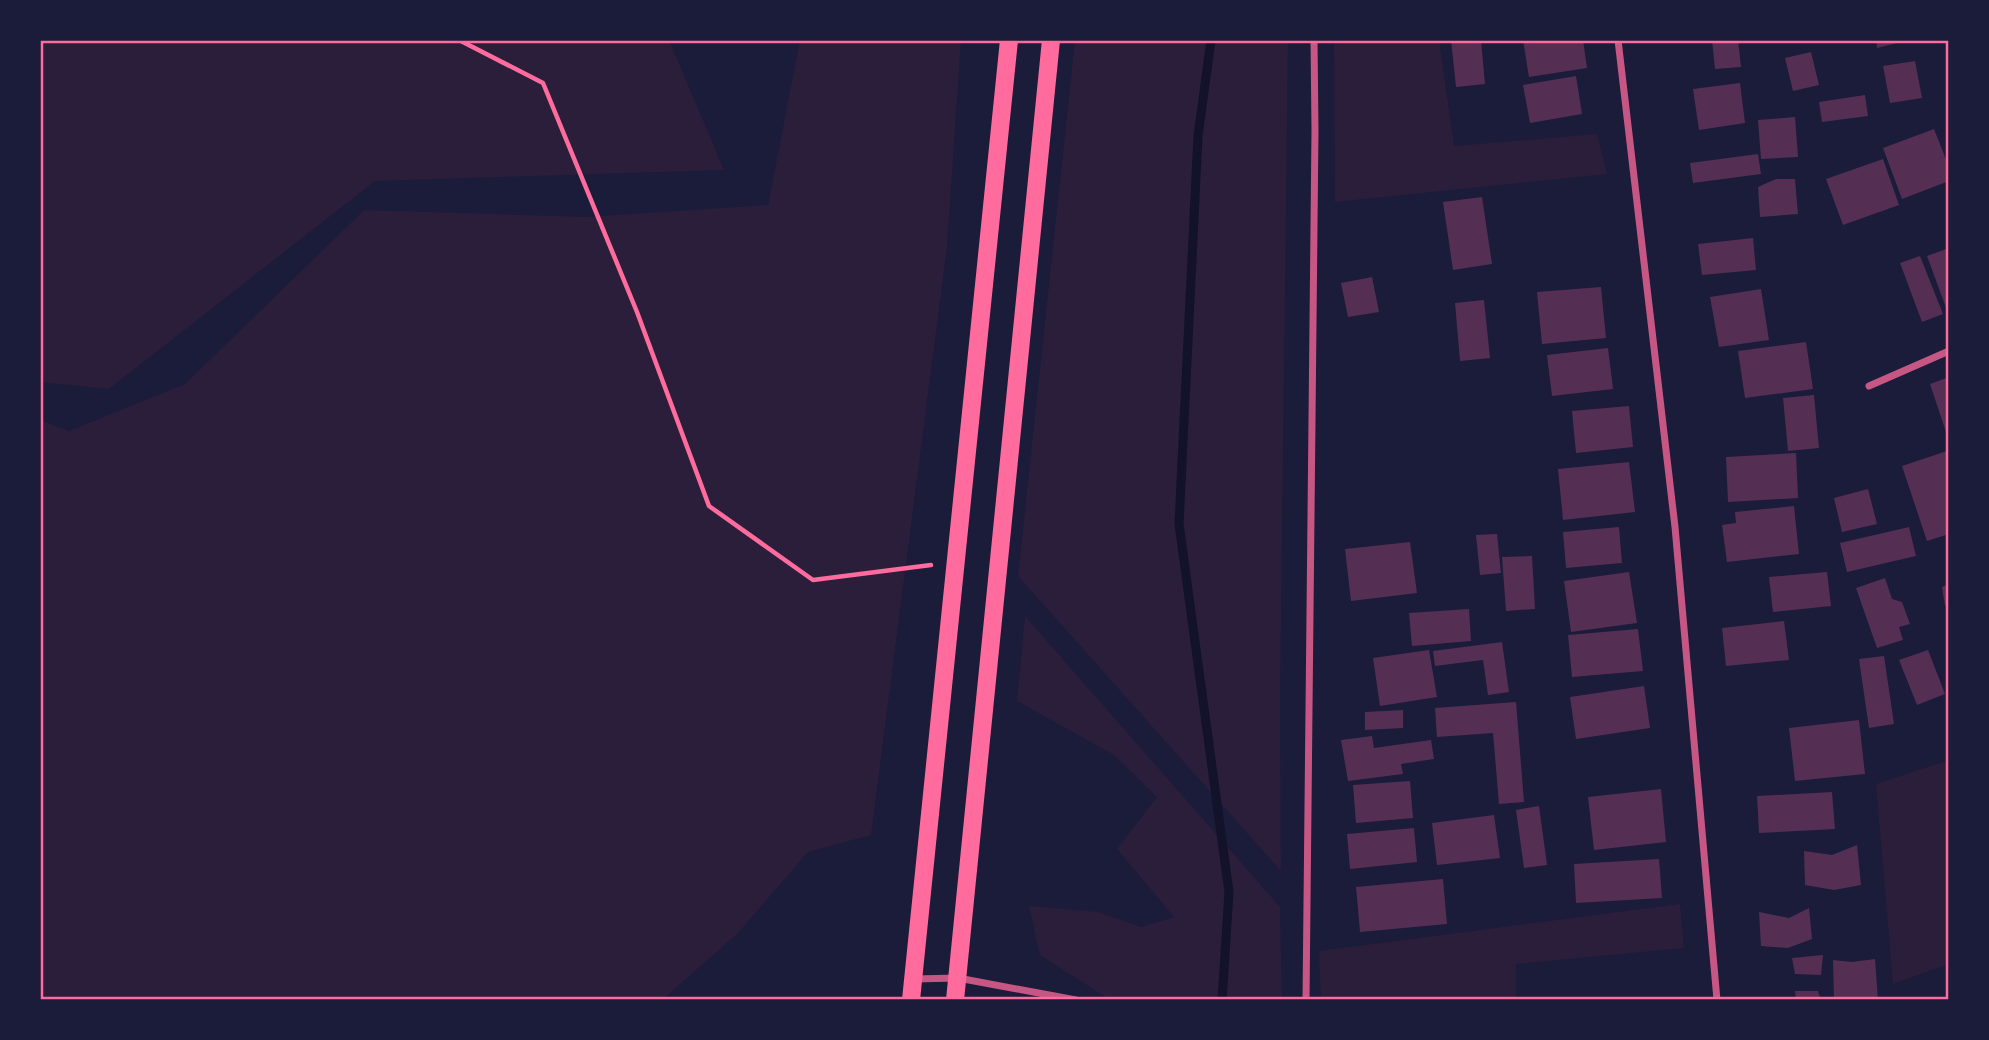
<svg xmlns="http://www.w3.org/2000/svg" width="1989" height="1040" font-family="'Noto Sans',sans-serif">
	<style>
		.green { fill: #2a1e3b }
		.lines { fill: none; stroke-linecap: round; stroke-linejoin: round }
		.stream { stroke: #12122b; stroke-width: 9 }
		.building { fill: #542f53 }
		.path { stroke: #ff6b9d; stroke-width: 4.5 }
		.minor { stroke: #c65784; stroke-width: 7 }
		.primary { stroke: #ff6b9d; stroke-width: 18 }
		.neatline { fill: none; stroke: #ff6b9d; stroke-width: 2.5 }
	</style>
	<rect width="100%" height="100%" fill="#1b1b3a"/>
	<path class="green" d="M40,40H669L724,170L375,181L109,389L40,382Z
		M800,40H961L947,247L871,835L808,852L737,934L662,1000H40V420L69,431L185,384L364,210L585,217L768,205Z
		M1075,40H1288L1280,704L1281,871L1018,576Z
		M1334,40H1439L1454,146L1597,134L1607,174L1335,202Z
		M1025,616L1280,907L1282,1000H1110L1040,955L1029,906L1098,912L1141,927L1174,917L1117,849L1157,797L1114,755L1017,701Z
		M1949,760V964L1893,984L1876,784Z
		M1680,904L1684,948L1516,964V1000H1321L1319,951Z"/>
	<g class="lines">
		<path class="stream" d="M1211,40L1198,136L1179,524L1229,892L1222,1000"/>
	</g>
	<path class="building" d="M1451,40H1481L1485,84L1456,87Z
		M1523,40H1583L1587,68L1529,77Z
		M1712,40H1738L1741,67L1715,69Z
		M1876,40H1905V41L1877,48Z
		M1811,52L1819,85L1793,91L1785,58Z
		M1915,61L1922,98L1890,103L1883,66Z
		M1576,76L1582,114L1530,123L1523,85Z
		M1740,83L1745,123L1699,130L1693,89Z
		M1865,95L1868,116L1822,122L1819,102Z
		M1795,117L1798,157L1761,159L1758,120Z
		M1934,129L1949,167V181L1902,199L1883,148Z
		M1758,154L1761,174L1693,183L1690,163Z
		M1883,159L1899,205L1843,225L1826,179Z
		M1776,179H1795L1798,214L1760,217L1758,187Z
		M1482,197L1492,264L1453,270L1443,202Z
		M1753,238L1756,270L1702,275L1698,244Z
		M1949,248V313H1948L1927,256Z
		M1920,256L1943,314L1922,322L1900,263Z
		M1372,277L1379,312L1348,317L1341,283Z
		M1601,287L1606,338L1542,344L1537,292Z
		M1761,289L1769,340L1719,347L1710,297Z
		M1484,300L1490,358L1460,361L1455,303Z
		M1806,342L1813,389L1745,398L1738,351Z
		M1608,348L1613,389L1552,396L1547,355Z
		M1949,377V438H1948L1930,384Z
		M1814,395L1819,448L1788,451L1783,398Z
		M1629,406L1633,447L1576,453L1572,411Z
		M1947,451L1949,534L1927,541L1902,466Z
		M1796,453L1798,498L1728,502L1726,457Z
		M1629,462L1635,512L1563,520L1558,469Z
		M1868,489L1877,524L1842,532L1834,498Z
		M1794,506L1799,554L1727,562L1722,525L1736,523L1735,512Z
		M1619,527L1622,563L1566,568L1563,532Z
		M1909,527L1916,556L1847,572L1840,543Z
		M1497,534L1501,573L1480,575L1476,535Z
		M1410,542L1417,593L1351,601L1345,549Z
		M1532,556L1535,609L1506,611L1502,557Z
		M1629,572L1637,623L1571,632L1564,581Z
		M1827,572L1831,606L1773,612L1769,577Z
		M1885,578L1892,599L1902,602L1910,624L1899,627L1903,640L1877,648L1856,588Z
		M1949,584V604L1945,606L1942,587Z
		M1469,609L1471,641L1412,646L1409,613Z
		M1784,621L1789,660L1726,666L1722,628Z
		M1638,629L1643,671L1572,677L1568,635Z
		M1502,642L1509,692L1488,695L1483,660L1435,666L1433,651Z
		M1429,650L1437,697L1380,706L1373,658Z
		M1928,650L1945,694L1917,705L1899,660Z
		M1884,656L1894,724L1869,728L1859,659Z
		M1644,686L1650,728L1576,739L1570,697Z
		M1516,702L1524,802L1499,804L1493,733L1437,737L1435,708Z
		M1403,710V728L1365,730V712Z
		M1859,720L1865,774L1795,781L1789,728Z
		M1372,736L1374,748L1431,740L1434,759L1401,764L1403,774L1348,781L1341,740Z
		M1410,781L1413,818L1356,823L1353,785Z
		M1661,789L1666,842L1594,850L1588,797Z
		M1832,792L1835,829L1759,833L1757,796Z
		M1539,806L1547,865L1524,868L1516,810Z
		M1494,815L1500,858L1437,865L1432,823Z
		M1414,828L1417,862L1350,869L1347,834Z
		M1857,845L1861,885L1834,890L1805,885L1804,851L1832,855Z
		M1659,859L1662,898L1576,903L1574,864Z
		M1443,879L1447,924L1360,932L1356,887Z
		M1809,908L1812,939L1788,948L1761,946L1759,912L1789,918Z
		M1823,955L1821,975L1795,974L1792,958Z
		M1875,959L1878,1000H1834L1833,960L1852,962Z
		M1795,991H1818L1821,1000H1796Z"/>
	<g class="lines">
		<path class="path" d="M459,40L543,83L637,312L709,506L813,580L931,565"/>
		<path class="minor" d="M1618,40L1675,527L1717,1000
			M1869,386L1949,351
			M914,979L958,978L1076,1000
			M1306,1000L1315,130L1314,40"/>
		<path class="primary" d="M911,1000L1009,40
			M955,1000L1051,40"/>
	</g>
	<rect width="1989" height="1040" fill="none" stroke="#1b1b3a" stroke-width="84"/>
	<rect x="42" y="42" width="1905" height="956" class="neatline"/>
</svg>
